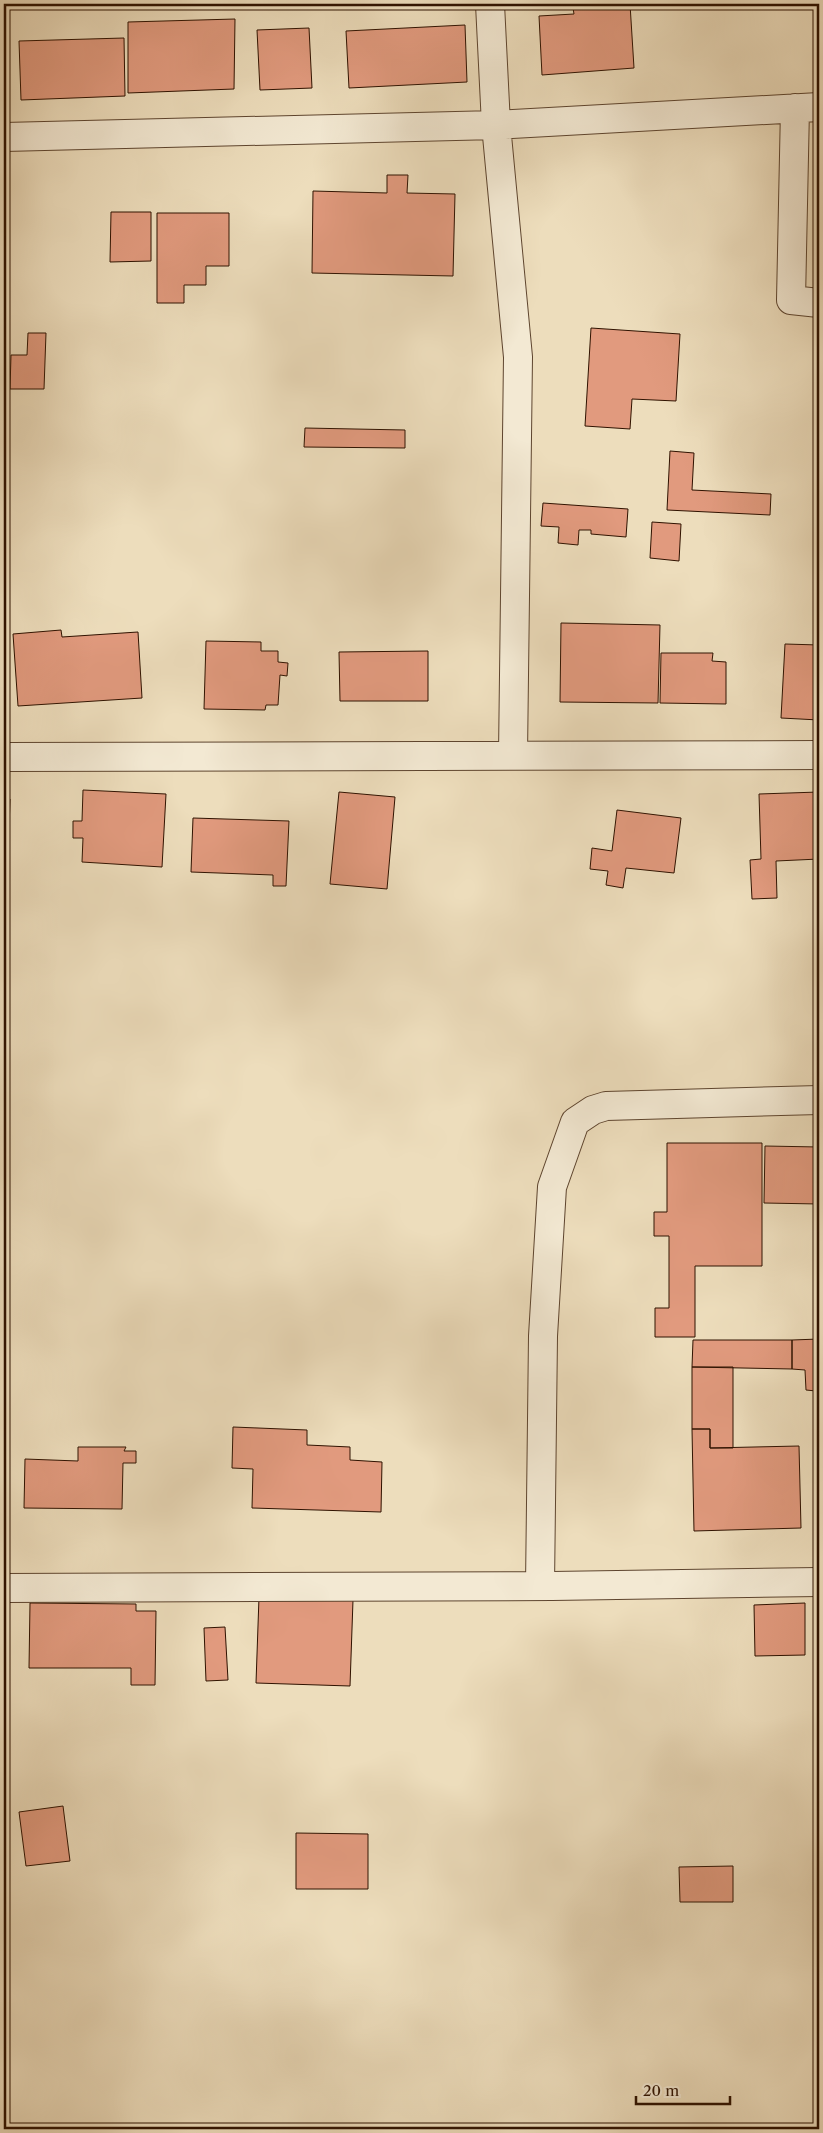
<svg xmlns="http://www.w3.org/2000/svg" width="823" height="2133" font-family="'Libre Caslon Text',serif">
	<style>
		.building { fill: #e19a7e; stroke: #2f1200 }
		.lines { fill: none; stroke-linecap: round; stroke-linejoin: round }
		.minor-casing { stroke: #5e452f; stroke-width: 30 }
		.minor { stroke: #f3e9d3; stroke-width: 28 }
	</style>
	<rect width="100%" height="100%" fill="#edddbc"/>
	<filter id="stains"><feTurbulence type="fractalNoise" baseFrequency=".004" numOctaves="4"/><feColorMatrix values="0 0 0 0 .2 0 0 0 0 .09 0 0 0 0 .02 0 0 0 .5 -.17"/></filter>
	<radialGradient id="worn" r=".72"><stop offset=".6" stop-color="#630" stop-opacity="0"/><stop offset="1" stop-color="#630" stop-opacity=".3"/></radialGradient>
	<path class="building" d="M614,4H630L634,68L542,75L539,16L574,14L573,8Z
		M235,19L234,89L128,93V22Z
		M465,25L467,82L349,88L346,31Z
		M309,28L312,88L260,90L257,30Z
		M124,38L125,96L21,100L19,41Z
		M387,175H408L407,193L455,194L453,276L312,273L313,191L387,193Z
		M111,212H151V261L110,262Z
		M157,213H229V266H206V285H184V303H157Z
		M591,328L680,334L676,401L632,399L630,429L585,426Z
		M28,333H46L44,389H10L11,355H27Z
		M305,428L405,430V448L304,447Z
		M670,451L694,453L692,490L771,494L770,515L667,510Z
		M543,503L628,509L626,537L591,534V530H579L578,545L558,543L559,527L541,526Z
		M652,522L681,524L679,561L650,558Z
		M561,623L660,625L658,703L560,702Z
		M61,630L62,637L138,632L142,698L18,706L13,634Z
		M206,641L261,642V651H278V662L288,663L287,676L280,675L278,705H266L265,710L204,709Z
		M785,644L819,645V720L781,718Z
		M428,651V701H340L339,652Z
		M661,653H713L712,661L726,662V704L660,703Z
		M83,790L166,794L162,867L82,862L83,838H73V821H82Z
		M339,792L395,797L387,889L330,884Z
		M819,792V859L776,861L777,898L752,899L750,860L761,859L759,794Z
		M4,799H10L9,830H4Z
		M617,810L681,818L674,873L626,868L623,888L606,885L608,871L590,869L592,848L612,851Z
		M193,818L289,821L286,886H273V875L191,872Z
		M667,1143H762V1266H695V1337H655V1308H669V1236H654V1212H667Z
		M765,1146L819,1147V1204L764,1203Z
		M819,1339V1415H817L816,1391L806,1390L805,1370L792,1369V1340Z
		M693,1340H792V1369L692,1367Z
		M692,1367H733V1448H710V1429H692Z
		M233,1427L307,1430V1445L350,1447V1460L382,1462L381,1512L252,1508L253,1469L232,1468Z
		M692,1429H710V1448L799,1446L801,1528L694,1531Z
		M78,1447H126L124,1451H136V1463H123L122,1509L24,1508L25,1459L78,1461Z
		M259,1597L353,1600L350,1686L256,1683Z
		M30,1603L136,1604V1611H156L155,1685H131V1668H29Z
		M805,1603V1655L755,1656L754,1605Z
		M225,1627L228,1680L206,1681L204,1628Z
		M63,1806L70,1861L26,1866L19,1812Z
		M296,1833L368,1834V1889H296Z
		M733,1866V1902H680L679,1867Z"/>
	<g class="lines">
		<defs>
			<path id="minor" d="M490,4L496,125L518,357L513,755
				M795,108L791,300L819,303
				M4,137L496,125L819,107
				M4,757L819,755
				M540,1586L543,1336L552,1187L575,1122L593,1110L606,1106L819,1100
				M4,1588L552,1586L819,1582"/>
		</defs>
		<use href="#minor" class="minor-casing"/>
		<use href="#minor" class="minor"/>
	</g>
	<rect width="823" height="2133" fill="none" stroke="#edddbc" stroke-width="20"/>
	<rect x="5" y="5" width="813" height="2123" fill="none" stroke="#2f1200" stroke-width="2.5"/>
	<rect x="10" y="10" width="803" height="2113" fill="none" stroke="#2f1200"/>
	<path d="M636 2096v8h94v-8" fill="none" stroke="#2f1200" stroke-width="2.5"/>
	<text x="643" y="2096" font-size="15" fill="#2f1200" stroke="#f3e9d3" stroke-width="4" paint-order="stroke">20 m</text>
	<rect width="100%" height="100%" filter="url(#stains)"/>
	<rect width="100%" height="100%" fill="url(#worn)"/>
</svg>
